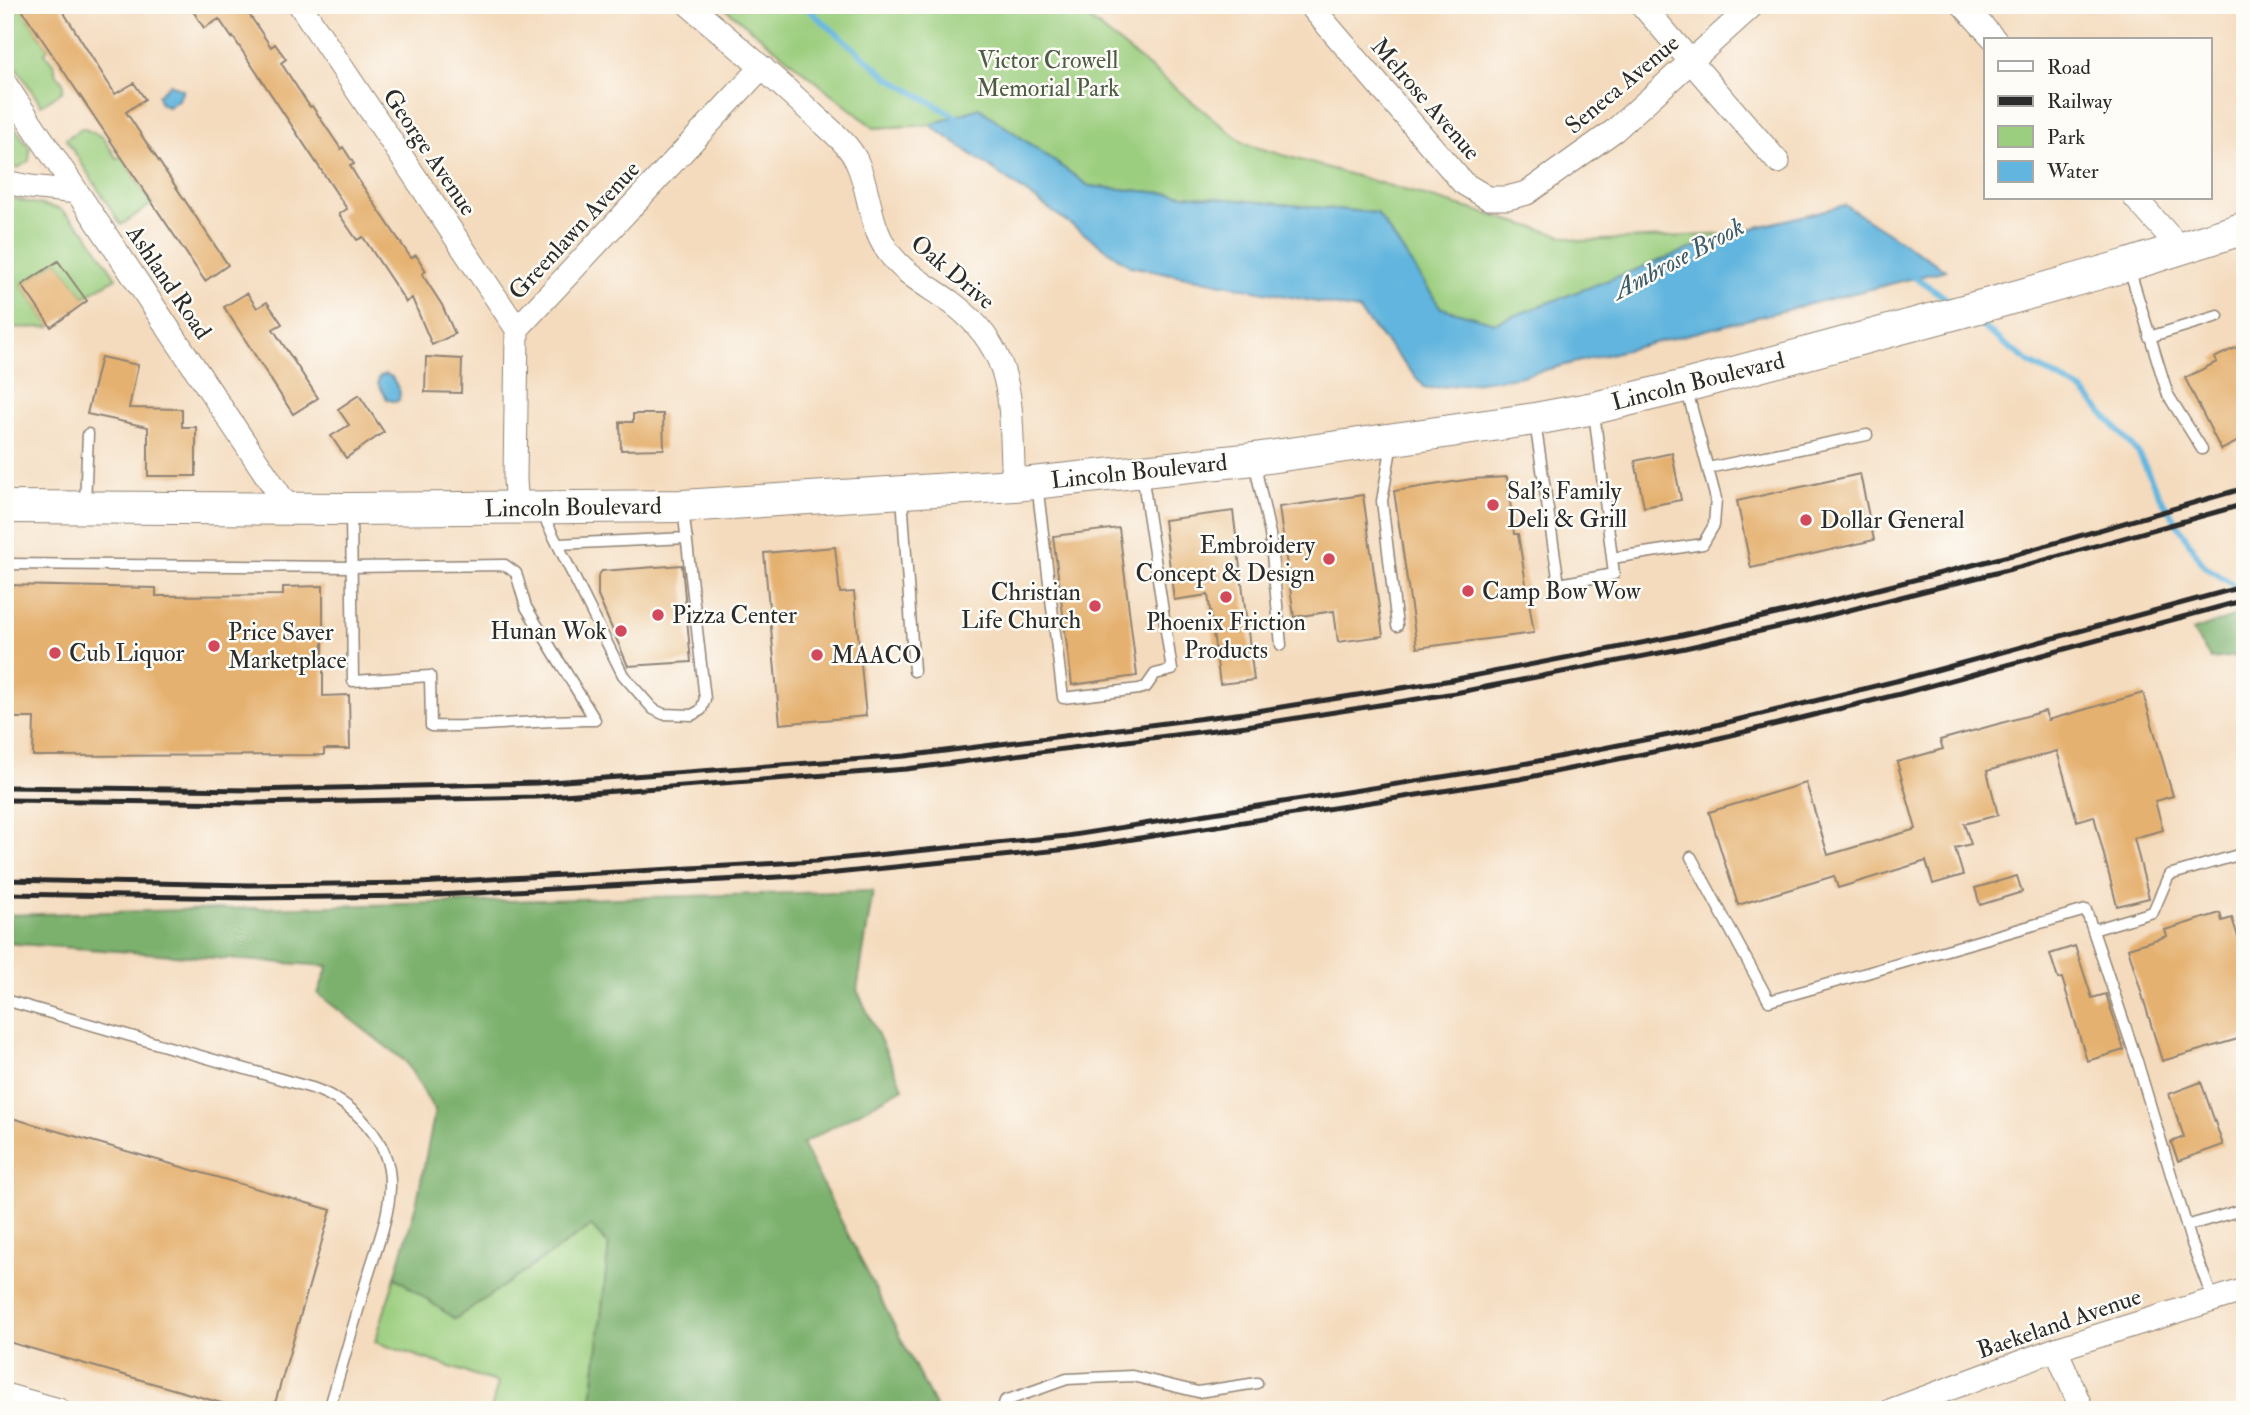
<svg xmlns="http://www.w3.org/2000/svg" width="2250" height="1415" font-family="'IM FELL Double Pica',serif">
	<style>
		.green { fill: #9bce7e; stroke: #637c54; stroke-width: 2 }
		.forest { fill: #7cb16d; stroke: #546e4c; stroke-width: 2 }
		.water { fill: #62b5de; stroke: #467084; stroke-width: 2 }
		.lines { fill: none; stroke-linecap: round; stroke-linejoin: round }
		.stream { stroke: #62b5de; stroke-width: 6 }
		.building { fill: #e5b16f }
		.lane-casing { stroke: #908374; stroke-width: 13 }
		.street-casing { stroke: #908374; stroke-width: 25 }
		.secondary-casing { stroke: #908374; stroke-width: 34 }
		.lane { stroke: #fff; stroke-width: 10 }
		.street { stroke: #fff; stroke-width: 23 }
		.secondary { stroke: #fff; stroke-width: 32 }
		.rail { stroke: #2b2b2b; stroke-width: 5 }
		.poi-dot { fill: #d1495b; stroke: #fdfcf7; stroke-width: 2.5 }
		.labels { text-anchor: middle; stroke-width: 5; stroke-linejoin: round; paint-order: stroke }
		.park-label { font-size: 24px; fill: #4d5c44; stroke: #fdfcf7 }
		.street-label { font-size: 24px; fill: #2b2b2b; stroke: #fdfcf7 }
		.poi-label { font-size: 24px; fill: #2b2b2b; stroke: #fdfcf7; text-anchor: start }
		.water-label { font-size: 26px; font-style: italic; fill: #3e5b6a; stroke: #fdfcf7 }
	</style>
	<rect width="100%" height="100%" fill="#fdfcf7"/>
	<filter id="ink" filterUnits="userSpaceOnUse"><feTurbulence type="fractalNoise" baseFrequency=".0143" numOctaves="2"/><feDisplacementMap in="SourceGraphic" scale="14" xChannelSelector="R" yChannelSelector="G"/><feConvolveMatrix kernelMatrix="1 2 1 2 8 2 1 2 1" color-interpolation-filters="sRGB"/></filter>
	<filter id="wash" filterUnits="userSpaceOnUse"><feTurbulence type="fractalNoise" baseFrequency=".00686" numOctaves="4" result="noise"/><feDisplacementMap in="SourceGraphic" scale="28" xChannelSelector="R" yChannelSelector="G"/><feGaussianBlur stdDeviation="1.57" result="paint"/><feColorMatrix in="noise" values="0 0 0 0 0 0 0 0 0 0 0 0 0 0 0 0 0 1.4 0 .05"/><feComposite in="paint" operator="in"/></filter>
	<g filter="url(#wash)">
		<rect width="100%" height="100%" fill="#f4dbbe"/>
		<path class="green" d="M5,5H19L48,48L45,53L54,65L56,74L63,82V91L41,105L5,50Z
			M721,5H1072L1245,144L1581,241L1730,234L1495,323L1441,308L1377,213L1089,186L979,108L930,125L874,128Z
			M5,115L30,148L29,161L18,168L5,165Z
			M82,128L103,137L117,159L146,143L154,154L129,169L152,204L121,225L66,139Z
			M5,197L60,209L86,232L116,278L84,297L58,261L22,285L51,327L5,328Z
			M591,1226L609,1245L591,1410H491L498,1383L375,1342L395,1277L455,1319Z"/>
		<path class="forest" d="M2245,613V655L2211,659L2192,631Z
			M873,891L857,990L903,1088L802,1144L937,1410H591L609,1245L591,1226L455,1319L395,1277L417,1201L435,1111L406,1062L318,994L328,966L5,943V915Z"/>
		<path class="water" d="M170,84L183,90L179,99L168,107L160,103L158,95Z
			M979,108L1089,186L1377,213L1441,308L1495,323L1730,234L1845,205L1946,270L1517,377L1426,389L1358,310L1130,266L930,125Z
			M385,374L392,377L400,392L399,400L395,402L387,399L378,383L379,377Z"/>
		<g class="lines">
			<path class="stream" d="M803,5L889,78L960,119
				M1911,274L1951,302
				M1973,320L2030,363L2083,391L2139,454L2159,495L2204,566L2245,592"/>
		</g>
		<g id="blocks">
			<path class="building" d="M19,5H59L115,94L134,83L145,99L126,112L228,265L205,281Z
				M189,5H243L271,47L275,44L286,59L281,63L310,107L312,106L341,149L343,147L354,164L350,166L358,179L411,258L416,255L426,271L422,274L442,305L455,334L432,345L412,298L406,302L363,237L357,240L339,214L347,209L233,37L232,38L219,19L204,28Z
				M58,261L87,301L51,327L22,285Z
				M247,293L257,308L267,302L282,324L273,329L318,398L293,414L224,307Z
				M2245,343V438L2221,450L2185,378L2217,362L2214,358Z
				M101,357L138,365L129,408L182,409V427H196V476H148V427L87,414Z
				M426,357L462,359L461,393L425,392Z
				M359,395L384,432L346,458L331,436L349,425L338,409Z
				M633,414H663L664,449L621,450L620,422H633Z
				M1672,453L1681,500L1644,507L1635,461Z
				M1860,474L1874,540L1751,568L1737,501Z
				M1507,477L1514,534H1518L1534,633L1417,648L1394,491L1472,479Z
				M1363,495L1383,636L1338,642L1334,611L1294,617L1279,507Z
				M1233,511L1254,680L1220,684L1208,595L1174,600L1164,520Z
				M1119,528L1137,676L1072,685L1053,536Z
				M835,547L840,593L854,592L866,716L780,724L764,553Z
				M682,565L691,662L628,666L598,596V576L602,571Z
				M5,585L156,588V596L283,595V587L323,586V696L349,695L350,749H324V755L33,756L34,718H5Z
				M2143,693L2173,796L2155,801L2163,830L2134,838L2149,898L2117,906L2094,816L2077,821L2057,751L1987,771L1998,815L1964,824L1971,844L1955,848L1963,875L1933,884L1926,861L1838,888L1834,876L1738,905L1709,812L1806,783L1828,855L1916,829L1897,762L1943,749L1940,740L2045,711L2048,720Z
				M2017,876L2022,892L1980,905L1975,888Z
				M2220,913L2222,921L2232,918L2238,937L2245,935V1037L2162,1061L2128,948L2167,936L2165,930Z
				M2075,946L2092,998L2106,994L2124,1050L2087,1061L2062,978L2058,979L2050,954Z
				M2201,1082L2223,1145L2178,1161L2171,1142L2184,1137L2169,1094Z
				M5,1116L331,1210L273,1410H246L5,1341Z"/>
		</g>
	</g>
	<g filter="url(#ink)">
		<use href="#blocks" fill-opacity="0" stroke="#908374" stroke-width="2"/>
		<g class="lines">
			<defs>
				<path id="lane" d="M2129,268L2168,395L2202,449
					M2149,337L2218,316
					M1535,422L1559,584L1614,574L1594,412
					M1392,443L1382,501L1397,626
					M1254,461L1270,534L1281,645
					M1708,468L1867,435
					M1037,484L1063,698L1139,689L1146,687L1155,674L1172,670L1142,474
					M902,496L914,671
					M85,504L88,434
					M541,511L623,675L653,709L663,714L692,715L701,710L705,699L683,508
					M558,544L687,538
					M1612,558L1703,544L1714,525L1716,499L1686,387
					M5,564L351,567L505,565L516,573L526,607L595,720C540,719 485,728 431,726L430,676L353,681L351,512
					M1691,857L1769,1001L2086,910L2137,1061L2191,1241L2213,1300
					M2093,930L2153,912L2169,875L2245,853
					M5,1000L312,1088C353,1102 392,1140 390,1187C389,1220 374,1254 365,1286C353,1327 341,1368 329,1410
					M2186,1226L2245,1209
					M1002,1410L1005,1401L1067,1379L1132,1376L1198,1392L1257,1383"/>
				<path id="street" d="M300,5L517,329
					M689,5C731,41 773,76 813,114C827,127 847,142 856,160C870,189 868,222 887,250C903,274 930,287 952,303C1020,354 1009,409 1014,485
					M1310,5L1463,183L1488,198H1507L1527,193L1615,130L1753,5
					M1642,5L1778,162
					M1963,5L1995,40
					M5,84L289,509
					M5,182L30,187L77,192
					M2135,198L2180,248
					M517,508L515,480L517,329L762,67
					M2056,1349L2082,1410
					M5,1395L59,1410
					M1892,1410L2056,1349L2245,1290"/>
				<path id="secondary" d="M5,507L351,509L683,506L1014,485L1254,459L1535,419L1594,408L1685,386L1997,302L2128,265L2245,228"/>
			</defs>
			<use href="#lane" class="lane-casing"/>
			<use href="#street" class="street-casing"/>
			<use href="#secondary" class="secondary-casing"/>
			<use href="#lane" class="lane"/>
			<use href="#street" class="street"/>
			<use href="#secondary" class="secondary"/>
			<path class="rail" d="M5,787L254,790L537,783L905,756L1244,713L1452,680L1682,635L1803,608L2020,553L2245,488
				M5,800L254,803L537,797L906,769L1246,726L1455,693L1685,648L1806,621L2023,566L2245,504
				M5,880L249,885L419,883L816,861L1067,836L1518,765L1704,728L1896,681L2245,586
				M5,894L249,898L419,896L817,875L1069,849L1520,779L1707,741L1900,694L2245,600"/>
		</g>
	</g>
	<g class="poi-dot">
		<circle cx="1493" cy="505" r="7"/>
		<circle cx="1806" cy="520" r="7"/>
		<circle cx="1329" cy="559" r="7"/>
		<circle cx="1468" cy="591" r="7"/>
		<circle cx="1226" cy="597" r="7"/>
		<circle cx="1095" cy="606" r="7"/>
		<circle cx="658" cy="615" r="7"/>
		<circle cx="621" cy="631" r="7"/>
		<circle cx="214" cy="646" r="7"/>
		<circle cx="55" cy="653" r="7"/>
		<circle cx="817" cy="655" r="7"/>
	</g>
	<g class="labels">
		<g class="park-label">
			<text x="1048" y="68">Victor Crowell<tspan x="1048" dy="28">Memorial Park</tspan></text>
		</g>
		<g class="street-label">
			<text transform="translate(1622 84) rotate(-40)" y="8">Seneca Avenue</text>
			<text transform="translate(1426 99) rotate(49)" y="8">Melrose Avenue</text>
			<text transform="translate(430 152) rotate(56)" y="8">George Avenue</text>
			<text transform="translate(574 230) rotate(-47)" y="8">Greenlawn Avenue</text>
			<text transform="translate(953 272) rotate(40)" y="8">Oak Drive</text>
			<text transform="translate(169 282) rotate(56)" y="8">Ashland Road</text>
			<text transform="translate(1698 381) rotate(-14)" y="8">Lincoln Boulevard</text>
			<text transform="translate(1139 471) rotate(-6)" y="8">Lincoln Boulevard</text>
			<text transform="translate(573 507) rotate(-1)" y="8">Lincoln Boulevard</text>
			<text transform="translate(2059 1323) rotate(-19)" y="8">Baekeland Avenue</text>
		</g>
		<g class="poi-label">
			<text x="1507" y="499">Sal's Family<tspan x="1507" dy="28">Deli &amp; Grill</tspan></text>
			<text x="1820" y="528">Dollar General</text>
			<text x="1315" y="553" text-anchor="end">Embroidery<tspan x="1315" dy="28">Concept &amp; Design</tspan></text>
			<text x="1482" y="599">Camp Bow Wow</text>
			<text x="1081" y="600" text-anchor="end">Christian<tspan x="1081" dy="28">Life Church</tspan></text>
			<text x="672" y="623">Pizza Center</text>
			<text x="1226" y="630" text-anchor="middle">Phoenix Friction<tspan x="1226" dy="28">Products</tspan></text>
			<text x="607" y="639" text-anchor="end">Hunan Wok</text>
			<text x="228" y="640">Price Saver<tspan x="228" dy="28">Marketplace</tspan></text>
			<text x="69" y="661">Cub Liquor</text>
			<text x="831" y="663">MAACO</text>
		</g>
		<g class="water-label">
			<text transform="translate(1678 258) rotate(-28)" y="9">Ambrose Brook</text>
		</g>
	</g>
	<rect width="2250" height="1415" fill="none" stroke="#fdfcf7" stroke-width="28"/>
	<rect x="1984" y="38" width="228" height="161" fill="#fdfcf7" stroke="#a9a8a5" stroke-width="2"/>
	<rect x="1998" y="61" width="35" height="10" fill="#ffffff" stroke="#a9a8a5" stroke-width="2"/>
	<text x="2047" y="74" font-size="21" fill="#2b2b2b">Road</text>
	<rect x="1998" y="96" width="35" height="10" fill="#2b2b2b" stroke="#a9a8a5" stroke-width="2"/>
	<text x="2047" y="108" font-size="21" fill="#2b2b2b">Railway</text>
	<rect x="1998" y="126" width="35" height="21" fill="#9bce7e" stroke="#a9a8a5" stroke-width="2"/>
	<text x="2047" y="144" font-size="21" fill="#2b2b2b">Park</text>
	<rect x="1998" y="161" width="35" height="21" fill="#62b5de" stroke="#a9a8a5" stroke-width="2"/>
	<text x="2047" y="178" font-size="21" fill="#2b2b2b">Water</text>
</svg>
